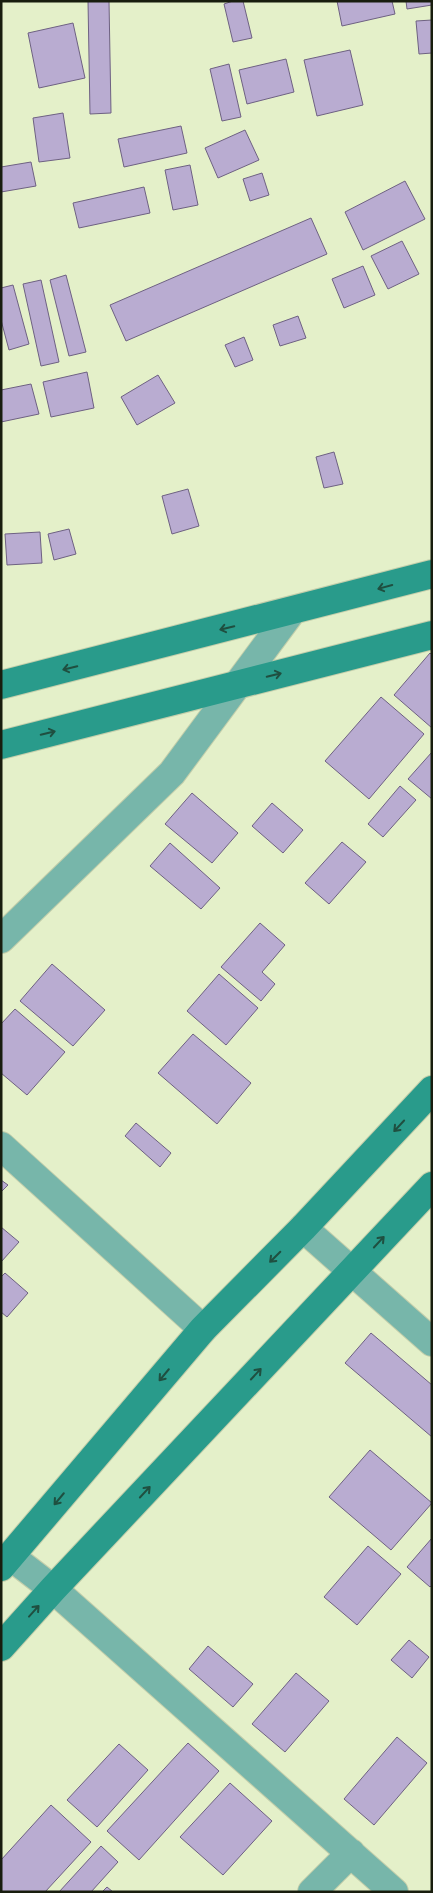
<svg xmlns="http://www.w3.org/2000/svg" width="433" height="1893" font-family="Raleway,sans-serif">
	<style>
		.building { fill: #b9acd1; stroke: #6e6182 }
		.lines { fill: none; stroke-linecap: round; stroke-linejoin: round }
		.minor-casing { stroke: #c3ceab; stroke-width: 30 }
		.secondary-casing { stroke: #c3ceab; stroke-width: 30 }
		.minor { stroke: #77b6aa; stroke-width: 28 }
		.secondary { stroke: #299b8b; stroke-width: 28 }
		.oneway { stroke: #1f4f40 }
	</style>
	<rect width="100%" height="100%" fill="#e4f0c9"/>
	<path class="building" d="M88,1H109L111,113L90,114Z
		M233,1H243L252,38L233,42L224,4Z
		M337,1H392L395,14L342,26Z
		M406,1H432V5L407,9Z
		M432,20V53L419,54L416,21Z
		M73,23L85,78L39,88L28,33Z
		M350,50L363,105L317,116L304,60Z
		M286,59L294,92L247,104L239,70Z
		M229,64L241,117L222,121L210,69Z
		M63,113L70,158L39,162L33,118Z
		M181,126L187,153L124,167L118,139Z
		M245,130L259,160L218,178L205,148Z
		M31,162L36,186L1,192V167Z
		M190,165L198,205L173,210L165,170Z
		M262,173L269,195L250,201L243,179Z
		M405,181L425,219L363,250L345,212Z
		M144,187L150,213L79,228L73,203Z
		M311,218L327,254L126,341L110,305Z
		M402,241L419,274L388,289L371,256Z
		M363,266L375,295L344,308L332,279Z
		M66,275L86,352L69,356L50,280Z
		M41,280L59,362L41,366L23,284Z
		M13,285L29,344L9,350L1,320V288Z
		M298,316L306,338L280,346L273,325Z
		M244,337L253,360L235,367L225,345Z
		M87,372L94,408L51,417L43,382Z
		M158,375L175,403L137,425L121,397Z
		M31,384L39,414L1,422V390Z
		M334,452L343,484L324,488L316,457Z
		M188,489L199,526L172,534L162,496Z
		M69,529L76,554L54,560L48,534Z
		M40,532L42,563L7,565L5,534Z
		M430,653L432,655V728L394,695Z
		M381,697L424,734L369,799L325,761Z
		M432,752V799L408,779Z
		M400,786L416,800L383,837L368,824Z
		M192,793L238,833L212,863L165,824Z
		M272,803L303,830L283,853L252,826Z
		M342,842L366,862L329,904L305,883Z
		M170,843L220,888L201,909L150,866Z
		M260,923L285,945L262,972L275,984L261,1001L221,967Z
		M52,964L105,1010L73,1046L20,1001Z
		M219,974L258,1008L226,1045L187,1011Z
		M15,1009L65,1052L27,1095L1,1073V1024Z
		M193,1034L251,1083L217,1124L158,1073Z
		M136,1123L171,1153L160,1167L125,1136Z
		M1,1180L8,1185L1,1192Z
		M1,1227L19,1242L1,1262Z
		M5,1273L28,1293L7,1317L1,1312V1277Z
		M371,1333L432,1385V1437L345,1363Z
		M370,1450L432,1503L391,1550L329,1497Z
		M432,1538V1585L430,1587L407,1567Z
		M368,1546L401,1574L357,1625L324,1597Z
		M409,1640L429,1657L412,1678L391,1660Z
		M208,1646L253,1684L233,1707L189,1669Z
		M296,1673L329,1701L285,1752L252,1724Z
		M397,1737L427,1763L374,1825L344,1799Z
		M188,1743L219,1771L139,1860L107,1831Z
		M119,1744L148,1770L97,1827L67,1800Z
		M230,1783L272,1821L223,1875L180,1837Z
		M51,1805L91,1842L45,1892H1V1860Z
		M101,1846L118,1862L91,1892H59Z
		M107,1887L113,1892H102Z"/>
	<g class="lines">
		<defs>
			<path id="minor" d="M1,939L172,773L292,611
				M1,1146L203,1329
				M303,1228L432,1342
				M10,1556L53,1589L394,1892
				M312,1892L351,1853"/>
			<path id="secondary" d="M1,685L432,574
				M1,745L432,635
				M1,1567L203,1329L303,1228L432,1090
				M1,1647L53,1589L432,1186"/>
		</defs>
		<use href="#minor" class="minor-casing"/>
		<use href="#secondary" class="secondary-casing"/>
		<use href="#minor" class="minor"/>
		<use href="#secondary" class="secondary"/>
	</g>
	<defs><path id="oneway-shaft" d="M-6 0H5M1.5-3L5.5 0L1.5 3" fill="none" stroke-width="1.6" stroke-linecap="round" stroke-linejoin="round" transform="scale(1.25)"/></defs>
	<g class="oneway">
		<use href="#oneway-shaft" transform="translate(385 587) rotate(165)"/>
		<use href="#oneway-shaft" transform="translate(227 628) rotate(166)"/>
		<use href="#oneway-shaft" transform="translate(70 668) rotate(166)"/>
		<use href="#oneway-shaft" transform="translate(274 675) rotate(-14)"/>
		<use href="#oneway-shaft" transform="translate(48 733) rotate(-14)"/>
		<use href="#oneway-shaft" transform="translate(399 1126) rotate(133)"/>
		<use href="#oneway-shaft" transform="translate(379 1242) rotate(-47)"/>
		<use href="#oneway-shaft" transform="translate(275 1257) rotate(135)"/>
		<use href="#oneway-shaft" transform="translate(256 1374) rotate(-47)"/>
		<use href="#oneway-shaft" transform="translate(164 1375) rotate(130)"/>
		<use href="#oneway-shaft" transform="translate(145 1492) rotate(-47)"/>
		<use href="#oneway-shaft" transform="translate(59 1499) rotate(130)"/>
		<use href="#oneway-shaft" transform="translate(34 1611) rotate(-48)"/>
	</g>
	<rect width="433" height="1893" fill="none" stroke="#181d0e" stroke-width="5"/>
</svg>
